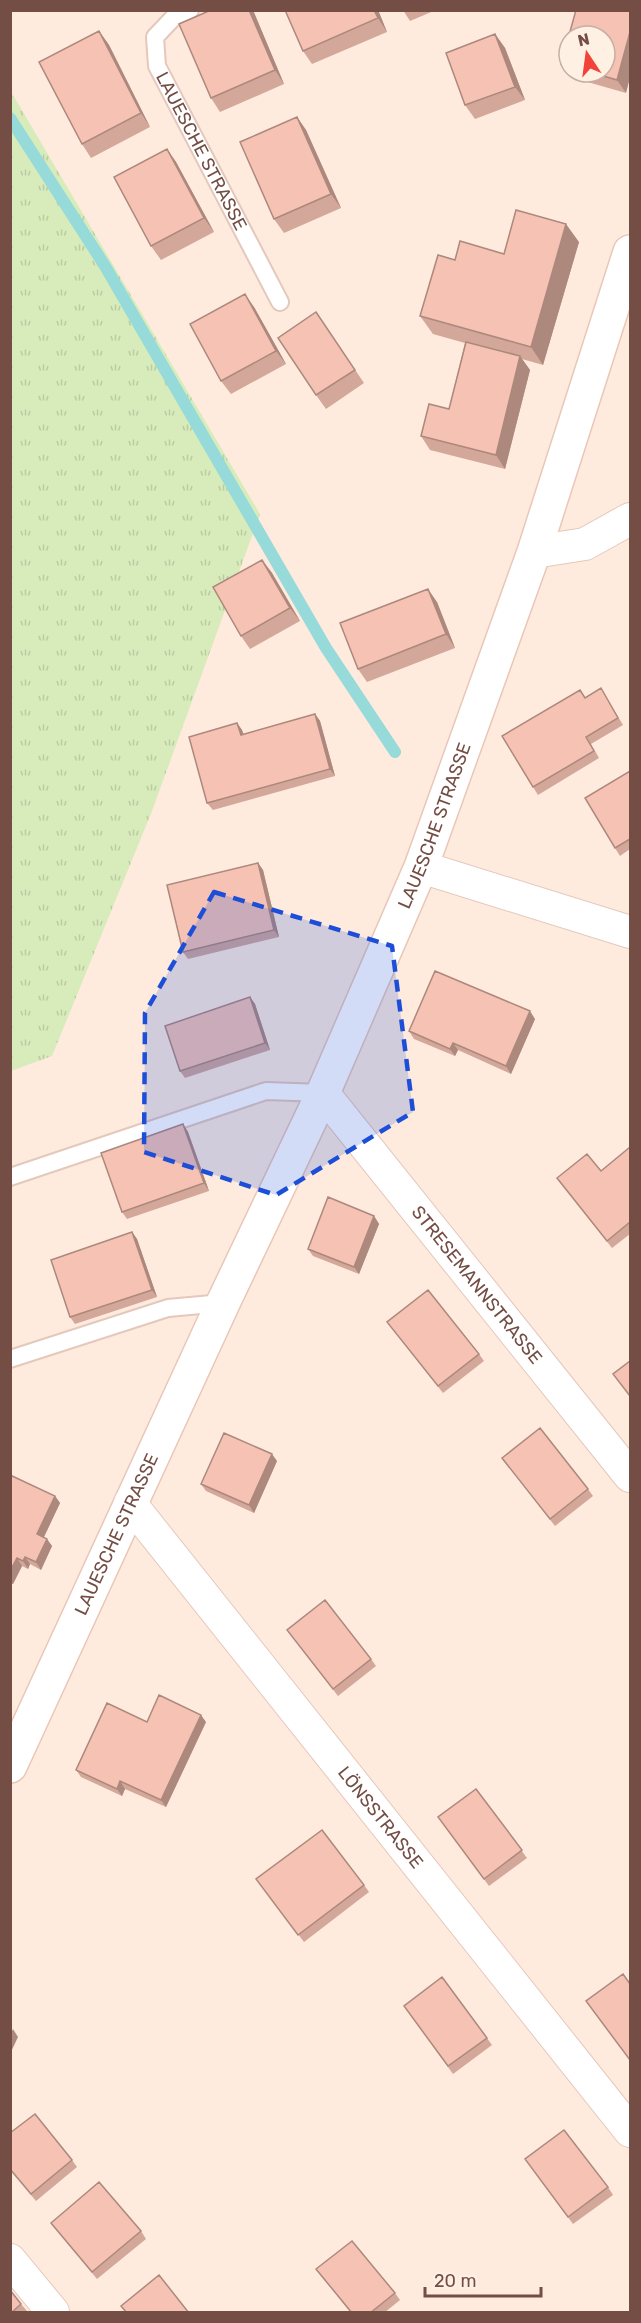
<svg xmlns="http://www.w3.org/2000/svg" width="641" height="2323" font-family="Rubik,sans-serif">
	<style>
		.grass { fill: url(#grass-tufts) }
		.lines { fill: none; stroke-linecap: round; stroke-linejoin: round }
		.stream { stroke: #96dad9; stroke-width: 12 }
		.lane-casing { stroke: #e4c8bc; stroke-width: 20 }
		.street-casing { stroke: #e4c8bc; stroke-width: 34 }
		.secondary-casing { stroke: #e9c7b8; stroke-width: 36 }
		.lane { stroke: #fff; stroke-width: 16 }
		.street { stroke: #fff; stroke-width: 32 }
		.secondary { stroke: #fff; stroke-width: 33 }
		.wall { fill: #d3a79a; fill-rule: evenodd }
		.shaded-wall { fill: #ac887d }
		.building { fill: #f5c2b3; stroke: #ac887d; stroke-width: 1.5 }
		.marked { fill: #1d4ed8; fill-opacity: 0.2; stroke: #1d4ed8; stroke-width: 4.5; stroke-dasharray: 12 8; stroke-linejoin: round }
		.labels { text-anchor: middle; stroke-width: 6; stroke-linejoin: round; paint-order: stroke }
		.street-label { font-size: 18px; fill: #744d44; stroke: #fff0e4 }
	</style>
	<defs>
		<pattern id="grass-tufts" width="24" height="20" patternUnits="userSpaceOnUse" patternTransform="scale(1.5)"><rect width="24" height="20" fill="#d7ebbb"/><path d="M3 7l-1-3M5 7V3M7 7l1-3M15 17l-1-3M17 17v-4M19 17l1-3" fill="none" stroke="#bccba2"/></pattern>
	</defs>
	<rect width="100%" height="100%" fill="#feebdd"/>
	<path class="grass" d="M10,90L260,514L152,811L52,1056L11,1071Z"/>
	<g class="lines">
		<path class="stream" d="M10,118L105,266L326,648L395,752"/>
		<defs>
			<g id="lane">
				<path id="s1" d="M190,10L174,17L155,37L157,66L280,302"/>
				<path d="M10,1177L266,1091L323,1093"/>
				<path d="M10,1359L168,1308L223,1303"/>
			</g>
			<g id="street">
				<path d="M534,552L585,544L630,519"/>
				<path d="M421,867L630,932"/>
				<path id="s2" d="M323,1093L630,1476"/>
				<path id="s3" d="M130,1503L630,2131"/>
				<path d="M10,2260L53,2312"/>
			</g>
			<g id="secondary">
				<path id="s4" d="M10,1766L223,1303L323,1093L421,867L534,552L630,252"/>
			</g>
		</defs>
		<use href="#lane" class="lane-casing"/>
		<use href="#street" class="street-casing"/>
		<use href="#secondary" class="secondary-casing"/>
		<use href="#lane" class="lane"/>
		<use href="#street" class="street"/>
		<use href="#secondary" class="secondary"/>
	</g>
	<path class="wall" d="M211,10H253L284,84L220,112L211,98Z
		M378,10L387,32L312,64L303,51Z
		M403,10H436L410,21Z
		M576,10L626,93L570,77L561,64ZM569,36L605,72H569Z
		M99,31L109,45L150,127L91,158L82,144Z
		M495,34L505,48L525,100L475,119L465,105Z
		M297,117L306,130L341,208L284,233L274,219Z
		M167,149L176,162L214,232L161,260L151,246Z
		M579,242L543,365L522,359L530,370L505,469L430,450L421,436L449,409L465,343L433,334L420,316L455,260L504,254Z
		M254,307L286,364L231,394L221,381Z
		M316,312L364,383L326,409L316,395Z
		M262,560L272,573L300,621L250,649L241,636Z
		M437,602L455,648L367,682L358,669Z
		M601,688L623,725L591,744L599,758L538,795L533,787L585,698Z
		M315,714L320,721L335,776L213,810L207,803L237,723L242,730L243,734Z
		M630,771V849L620,856L615,848Z
		M258,863L263,870L279,937L188,959L183,952Z
		M250,997L255,1004L270,1050L185,1078L180,1071Z
		M535,1019L511,1074L458,1050L455,1056L414,1039L409,1031Z
		M183,1124L188,1132L209,1191L127,1219L122,1212Z
		M630,1147V1234L612,1248L557,1178L601,1171Z
		M374,1216L379,1224L359,1274L313,1256L308,1249Z
		M132,1232L137,1239L157,1297L75,1324L70,1317Z
		M387,1322L479,1354L484,1361L443,1393Z
		M502,1458L588,1489L593,1496L555,1526Z
		M277,1461L254,1513L206,1491L201,1484Z
		M10,1475L55,1496L60,1503L44,1537L52,1546L41,1570L30,1564L28,1569L22,1566L13,1584L10,1583Z
		M287,1630L371,1659L376,1666L338,1696Z
		M206,1722L166,1807L125,1789L122,1796L81,1777L76,1770Z
		M476,1789L527,1858L489,1886L438,1817Z
		M256,1879L364,1885L369,1892L304,1942Z
		M442,1977L492,2045L453,2074L404,2006Z
		M10,2133L72,2160L77,2167L36,2201L10,2170Z
		M525,2159L608,2187L613,2195L573,2224Z
		M51,2223L141,2231L146,2239L97,2279Z
		M316,2269L395,2293L400,2300L384,2313H351Z
		M21,2304L27,2311L25,2313H10Z"/>
	<path class="shaded-wall" d="M249,10H253L284,84L275,70Z
		M374,10H378L387,32L378,18Z
		M99,31L109,45L150,127L141,113Z
		M630,32V78L626,93L617,80Z
		M495,34L505,48L525,100L515,87Z
		M297,117L306,130L341,208L331,194Z
		M167,149L176,162L214,232L204,218Z
		M566,224L579,242L543,365L531,347Z
		M245,294L254,307L286,364L276,351Z
		M520,356L530,370L505,469L496,455Z
		M262,560L272,573L300,621L290,608Z
		M428,589L437,602L455,648L446,634Z
		M315,714L320,721L335,776L330,769Z
		M237,723L242,730L246,742L241,735Z
		M258,863L263,870L279,937L274,930Z
		M250,997L255,1004L270,1050L265,1043Z
		M530,1011L535,1019L511,1074L506,1066Z
		M453,1043L458,1050L455,1056L450,1049Z
		M183,1124L188,1132L209,1191L204,1183Z
		M374,1216L379,1224L359,1274L354,1267Z
		M132,1232L137,1239L157,1297L152,1290Z
		M272,1454L277,1461L254,1513L249,1505Z
		M55,1496L60,1503L42,1541L37,1534Z
		M47,1539L52,1546L41,1570L36,1562Z
		M25,1557L30,1564L28,1569L23,1561Z
		M17,1558L22,1566L13,1584L10,1581V1571Z
		M201,1715L206,1722L166,1807L161,1800Z
		M120,1781L125,1789L122,1796L117,1789Z
		M13,2029L18,2037L10,2054V2035Z"/>
	<path class="building" d="M211,10H249L275,70L211,98L179,24Z
		M285,10H374L378,18L303,51Z
		M576,10H630V32L617,80L590,72H605V36H569V66L561,64Z
		M99,31L141,113L82,144L39,62Z
		M495,34L515,87L465,105L446,53Z
		M297,117L331,194L274,219L240,142Z
		M167,149L204,218L151,246L114,177Z
		M516,210L566,224L531,347L420,316L438,255L455,260L460,241L504,254Z
		M245,294L276,351L221,381L190,324Z
		M316,312L355,370L316,395L278,338Z
		M466,342L520,356L496,455L421,436L429,404L449,409Z
		M262,560L290,608L241,636L213,587Z
		M428,589L446,634L358,669L340,623Z
		M601,688L618,718L586,737L594,751L533,787L502,736L580,690L585,698Z
		M315,714L330,769L207,803L189,737L237,723L241,735Z
		M630,771V839L615,848L585,798Z
		M258,863L274,930L183,952L167,885Z
		M435,971L530,1011L506,1066L453,1043L450,1049L409,1031Z
		M250,997L265,1043L180,1071L165,1026Z
		M183,1124L204,1183L122,1212L101,1153Z
		M630,1147V1222L607,1241L557,1178L587,1154L601,1171Z
		M328,1197L374,1216L354,1267L308,1249Z
		M132,1232L152,1290L70,1317L51,1260Z
		M428,1290L479,1354L438,1386L387,1322Z
		M630,1361V1396L613,1374Z
		M540,1428L588,1489L550,1519L502,1458Z
		M224,1433L272,1454L249,1505L201,1484Z
		M10,1475L55,1496L37,1534L47,1539L36,1562L25,1557L23,1561L17,1558L10,1571Z
		M325,1600L371,1659L333,1689L287,1630Z
		M159,1695L201,1715L161,1800L120,1781L117,1789L76,1770L107,1703L147,1722Z
		M476,1789L522,1850L484,1879L438,1817Z
		M322,1830L364,1885L298,1935L256,1879Z
		M623,1974L630,1984V2060L586,2001Z
		M442,1977L487,2038L448,2066L404,2006Z
		M35,2114L72,2160L31,2194L10,2169V2133Z
		M564,2130L608,2187L568,2217L525,2159Z
		M99,2182L141,2231L92,2272L51,2223Z
		M352,2241L395,2293L370,2313H352L316,2269Z
		M159,2275L189,2313H127L121,2306Z
		M10,2290L21,2304L11,2313H10Z"/>
	<path class="marked" d="M214,892L392,946L413,1112L276,1195L144,1152L145,1013Z"/>
	<g class="labels">
		<g class="street-label">
			<text dy="6" stroke="none"><textPath href="#s1" startOffset="170">LAUESCHE STRASSE</textPath></text>
			<text dy="6" stroke="none"><textPath href="#s4" startOffset="1032">LAUESCHE STRASSE</textPath></text>
			<text dy="6" stroke="none"><textPath href="#s2" startOffset="246">STRESEMANNSTRASSE</textPath></text>
			<text dy="6" stroke="none"><textPath href="#s4" startOffset="255">LAUESCHE STRASSE</textPath></text>
			<text dy="6" stroke="none"><textPath href="#s3" startOffset="402">LÖNSSTRASSE</textPath></text>
		</g>
	</g>
	<rect width="641" height="2323" fill="none" stroke="#744d44" stroke-width="24"/>
	<g transform="translate(587 54) rotate(347)"><circle r="28" fill="#fff0e4" stroke="#c7afa4" stroke-width="1.5"/>
	<path d="M0-4.5L10 22L0 15L-10 22Z" fill="#f14339"/>
	<text y="-9" font-size="16" font-weight="bold" text-anchor="middle" fill="#744d44">N</text>
	</g>
	<path d="M425 2287v9h116v-9" fill="none" stroke="#744d44" stroke-width="3"/>
	<text x="434" y="2287" font-size="18" fill="#744d44" stroke="#fff0e4" stroke-width="4.5" paint-order="stroke">20 m</text>
</svg>
